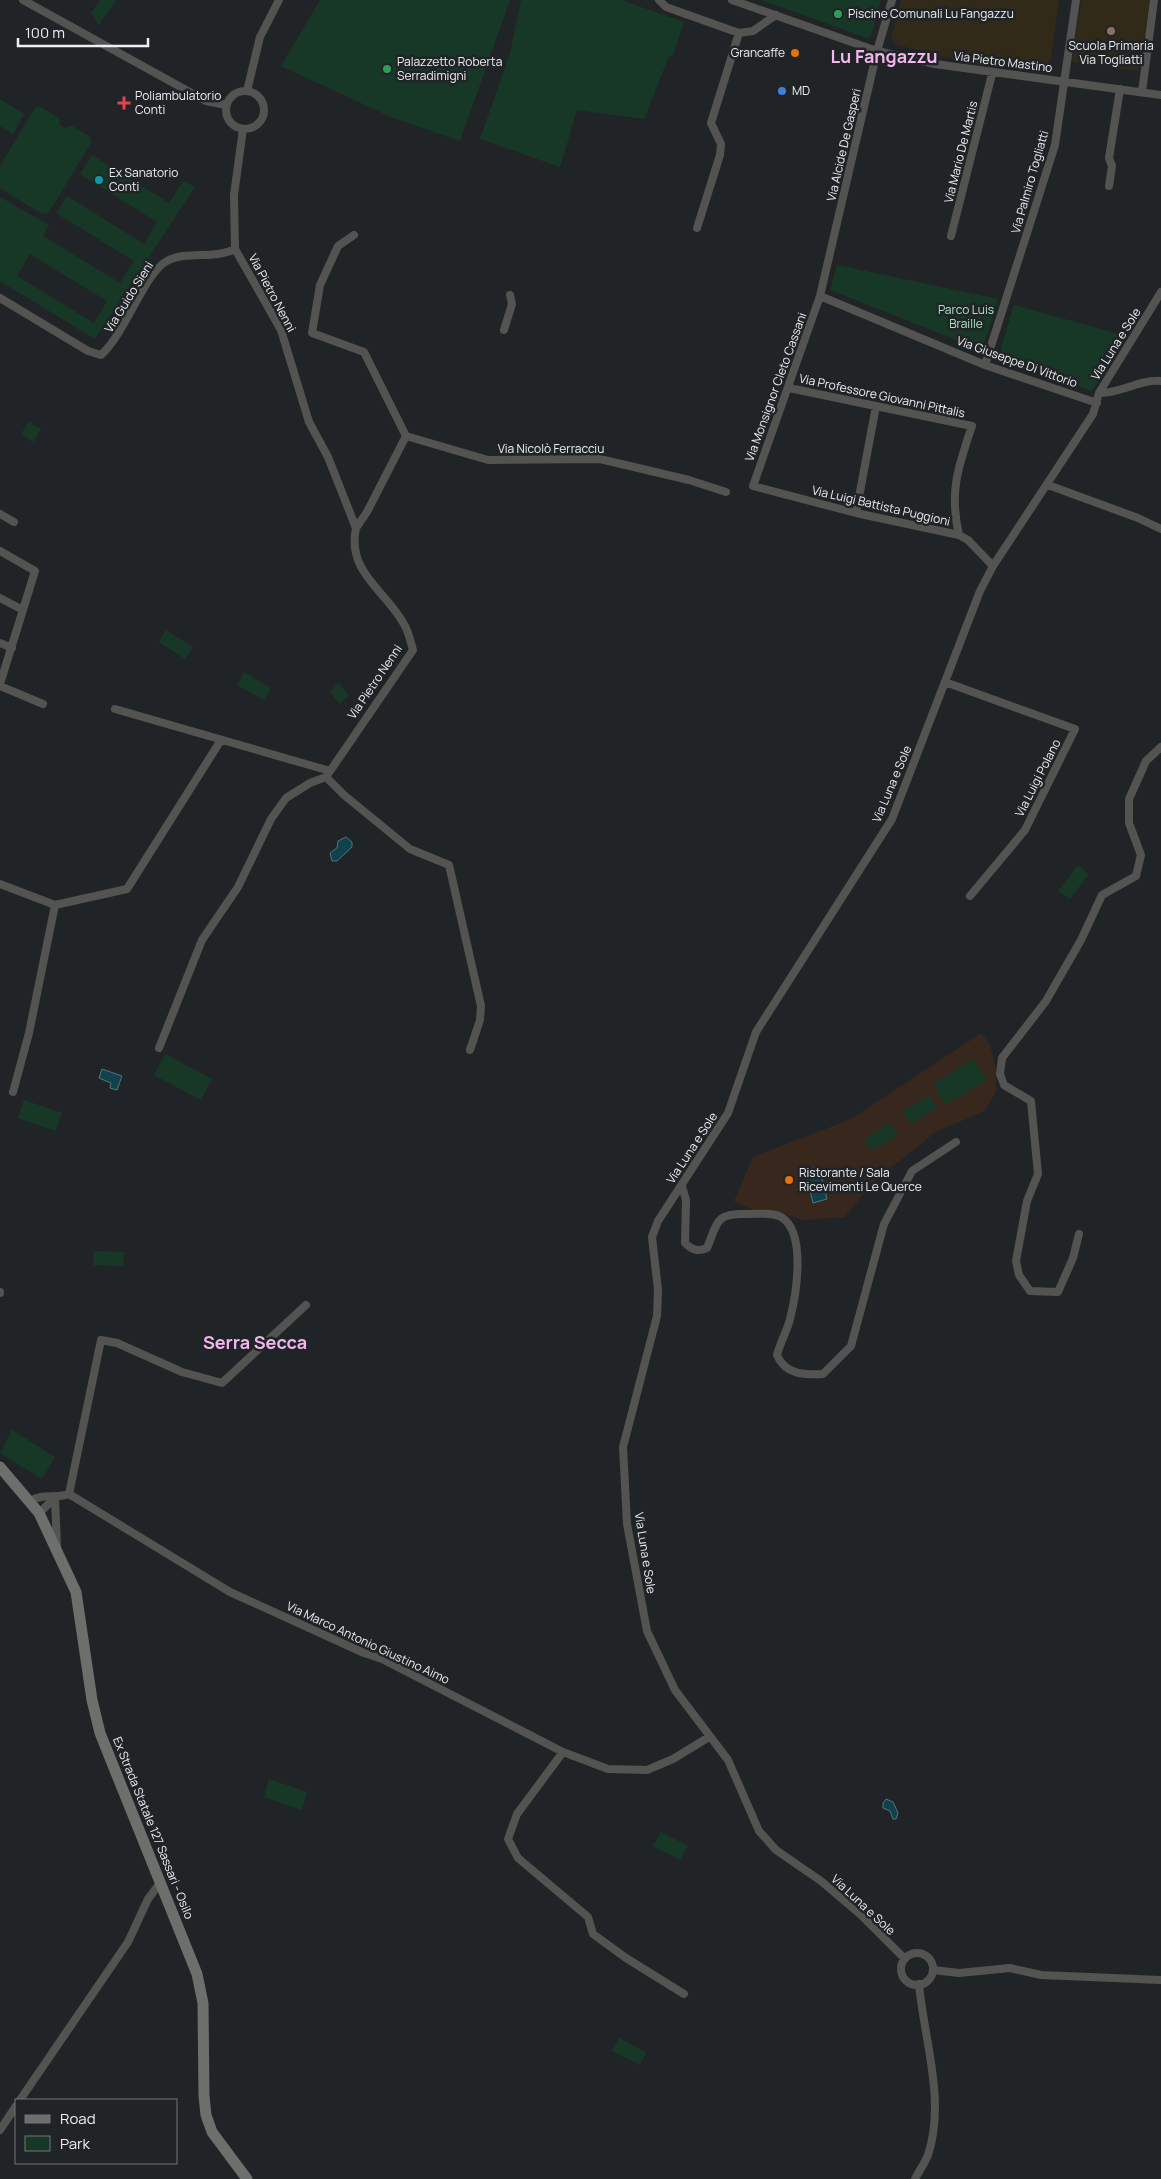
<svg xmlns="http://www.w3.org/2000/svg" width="1161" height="2179" font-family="Manrope,sans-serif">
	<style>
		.commercial { fill: #37271d }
		.education { fill: #312a19 }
		.green { fill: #183827; fill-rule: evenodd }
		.water { fill: #11414b; stroke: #53757d }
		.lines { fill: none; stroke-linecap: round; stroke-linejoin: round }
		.minor { stroke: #535452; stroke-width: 8 }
		.secondary { stroke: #6d6f6c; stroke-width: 11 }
		.leisure-dot { fill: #2e9e5b; stroke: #212427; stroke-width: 2 }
		.education-dot { fill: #8d6e63; stroke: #212427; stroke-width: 2 }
		.food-dot { fill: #e8710a; stroke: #212427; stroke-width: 2 }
		.shop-dot { fill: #3f7fe0; stroke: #212427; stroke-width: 2 }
		.health-dot { fill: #e0444e; stroke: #212427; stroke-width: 2 }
		.culture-dot { fill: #0f9aa8; stroke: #212427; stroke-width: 2 }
		.labels { text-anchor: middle; stroke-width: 5; stroke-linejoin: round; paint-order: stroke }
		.poi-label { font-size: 12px; fill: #edeff2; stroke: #212427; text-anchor: start }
		.street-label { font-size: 12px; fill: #edeff2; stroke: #212427 }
		.park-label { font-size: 12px; fill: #a6e6c0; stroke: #212427 }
		.district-label { font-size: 18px; font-weight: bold; fill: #f3b6ed; stroke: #212427 }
	</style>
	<rect width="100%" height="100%" fill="#212427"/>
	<path class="commercial" d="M981,1033L990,1044L996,1070V1092L985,1111L936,1132L872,1183L845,1217L803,1220L787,1215H770L754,1210L734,1201L753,1157L851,1119Z"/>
	<path class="education" d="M901,0H1059L1050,64L993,60L990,68L897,45L891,37Z
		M1081,0H1150L1139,71L1072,62Z"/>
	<path class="green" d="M100,0H116L99,25L91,13Z
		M320,0H510L460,141L391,117L281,66Z
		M521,0H621L684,22L673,55L669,56L644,119L577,110L560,167L480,139L510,53Z
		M762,0H881L871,36L867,38Z
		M0,99L24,114L13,134L0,126Z
		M40,107L59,118L60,125L64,128L72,126L90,137L91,143L49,212L42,214L0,188V166L35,108Z
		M92,155L169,203L183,181L195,187L95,339L0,281V197L49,225L43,236L120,283L134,261L56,213L67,196L144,244L157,222L80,174ZM30,254L107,301L94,323L17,276Z
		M837,265L998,299L982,350L830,290Z
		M1014,305L1126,336L1092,391L999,355Z
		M29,422L41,429L33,442L21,434Z
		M166,630L193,647L185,659L159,642Z
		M244,672L271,688L264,700L237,685Z
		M338,683L349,695L340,704L330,692Z
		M1078,865L1089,874L1070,899L1058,891Z
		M165,1054L212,1079L201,1100L154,1075Z
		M973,1059L987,1080L945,1105L933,1084Z
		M930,1095L937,1108L911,1124L903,1111Z
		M24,1100L62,1113L55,1131L18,1118Z
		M890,1123L898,1135L871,1151L864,1139Z
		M94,1251L124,1252L123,1266L93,1265Z
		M12,1430L55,1457L42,1479L0,1453Z
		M269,1779L307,1792L302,1810L264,1797Z
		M661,1832L688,1846L680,1860L653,1846Z
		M619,2038L646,2052L640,2065L612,2051Z"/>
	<path class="water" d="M346,837L352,842V847L337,861H332L330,853L337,848L338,841Z
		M102,1069L122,1076L117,1090L110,1088L111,1083L99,1078Z
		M819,1167L827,1199L813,1203L805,1170Z
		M886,1799L893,1802L898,1813L896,1819H893L890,1811L883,1808V1803Z"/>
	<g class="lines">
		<path class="minor" d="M23,0L206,101L226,105
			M659,0L666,7L739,33L753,31L776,15
			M732,0L877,51L935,64L1161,95
			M892,0L877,51L820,296L753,486L856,513L959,535L968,540L993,566
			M247,91L260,37L279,0
			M226 110a19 19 0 1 1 38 0a19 19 0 1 1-38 0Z
			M1142,92L1154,0
			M243,129L234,195L235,249L281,330L309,422L328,457L356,528C346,574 389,592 406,628C409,634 411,643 413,650L326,777L344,795L410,849L449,865L481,1006L480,1020L470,1050
			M1109,186L1112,166L1109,158L1120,89
			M697,228L720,155L721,144L711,123L739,33
			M354,235L338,246L320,285L312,333L364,352L406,436
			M951,236L992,74
			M820,296L985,365L1097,403
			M0,298L88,351L101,355C125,334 145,272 167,261C187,250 214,260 235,249
			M504,330L512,304L510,295
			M985,365L1055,145L1076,0
			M789,388L972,426C958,467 949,492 959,535
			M1099,393C1120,394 1139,379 1161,381
			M1048,485L1138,518L1161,529
			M856,513L876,406
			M0,514L14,522
			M356,528L367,512L406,436L488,460L600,459L689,480L726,492
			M0,551L35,571L0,684
			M0,598L23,610
			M0,643L12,648
			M945,682L1075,729L1025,830L970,896
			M0,686L43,704
			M115,709L330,771
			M0,884L55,905L127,889L221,740
			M159,1048L202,940L238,887L271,819L286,798L310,783L326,777
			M13,1092L29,1033L55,905
			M682,1186L686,1200L685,1243C692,1250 698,1252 707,1248C718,1222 715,1213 747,1214C757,1214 772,1212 781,1217C807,1232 796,1296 790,1319C787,1331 780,1343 777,1355C785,1375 805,1375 823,1374L851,1346L884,1224L912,1171L956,1142
			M1079,1234L1073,1258L1058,1292L1030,1291L1019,1275L1016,1261L1027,1201L1038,1174L1031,1101L1004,1085L1000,1074L1002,1058L1046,1001L1081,940L1102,895L1136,876L1141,855L1129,823V799L1146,761L1161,747
			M0,1292V1293
			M69,1494L101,1340L117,1343L182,1372L222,1383L306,1305
			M55,1498L57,1546
			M31,1501C41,1493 57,1499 69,1494L230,1592L364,1653L382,1659L563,1752L608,1769L647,1770L673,1759L709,1737
			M39,1513L55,1498
			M563,1752L517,1814L508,1839L518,1858L588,1917L593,1934L626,1958L684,1994
			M901 1969a16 16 0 1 1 32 0a16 16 0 1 1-32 0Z
			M905,1959L861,1915L821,1881L776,1850L759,1831L728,1760L675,1690L647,1631L627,1524L623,1447L657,1316L658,1290L652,1237L658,1221L728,1113L756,1032L892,819L980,591L993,566L1093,414L1099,393L1161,292
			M933,1970L959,1973L1010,1968L1041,1975L1161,1980
			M20,2100L128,1942L148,1899L160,1883
			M0,2130L16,2106
			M915,2179C919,2171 925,2163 928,2155C946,2100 924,2040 919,1984"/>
		<path class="secondary" d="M0,1467L39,1513L76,1592L92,1700L100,1733L197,1974L203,2003L204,2096L206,2115L212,2132L247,2179"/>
	</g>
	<g class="leisure-dot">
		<circle cx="838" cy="14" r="5"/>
		<circle cx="387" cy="69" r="5"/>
	</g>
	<circle class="education-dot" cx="1111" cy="31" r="5"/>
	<g class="food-dot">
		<circle cx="795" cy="53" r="5"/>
		<circle cx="789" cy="1180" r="5"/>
	</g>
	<circle class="shop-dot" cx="782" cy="91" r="5"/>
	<path class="health-dot" d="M121.5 95.5h5v5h5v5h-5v5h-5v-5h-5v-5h5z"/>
	<circle class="culture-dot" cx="99" cy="180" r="5"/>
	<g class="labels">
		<g class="poi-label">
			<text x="848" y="18">Piscine Comunali Lu Fangazzu</text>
			<text x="1111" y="50" text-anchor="middle">Scuola Primaria<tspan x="1111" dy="14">Via Togliatti</tspan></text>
			<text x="785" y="57" text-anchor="end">Grancaffe</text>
			<text x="397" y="66">Palazzetto Roberta<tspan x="397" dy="14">Serradimigni</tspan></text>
			<text x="792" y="95">MD</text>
			<text x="135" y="100">Poliambulatorio<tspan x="135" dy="14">Conti</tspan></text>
			<text x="109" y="177">Ex Sanatorio<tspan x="109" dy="14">Conti</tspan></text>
			<text x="799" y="1177">Ristorante / Sala<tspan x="799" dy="14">Ricevimenti Le Querce</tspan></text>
		</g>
		<g class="street-label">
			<text transform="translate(1003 62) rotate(7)" y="4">Via Pietro Mastino</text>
			<text transform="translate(844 145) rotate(-77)" y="4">Via Alcide De Gasperi</text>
			<text transform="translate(961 152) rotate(-76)" y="4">Via Mario De Martis</text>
			<text transform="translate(1030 182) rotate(-74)" y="4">Via Palmiro Togliatti</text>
			<text transform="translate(272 293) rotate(62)" y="4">Via Pietro Nenni</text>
			<text transform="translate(129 297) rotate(-58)" y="4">Via Guido Sieni</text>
			<text transform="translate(1116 344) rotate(-58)" y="4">Via Luna e Sole</text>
			<text transform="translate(1017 362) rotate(20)" y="4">Via Giuseppe Di Vittorio</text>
			<text transform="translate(776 387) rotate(-70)" y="4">Via Monsignor Cleto Cassani</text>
			<text transform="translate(882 396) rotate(12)" y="4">Via Professore Giovanni Pittalis</text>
			<text x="551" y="453">Via Nicolò Ferracciu</text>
			<text transform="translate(881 506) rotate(13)" y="4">Via Luigi Battista Puggioni</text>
			<text transform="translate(375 682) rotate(-56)" y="4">Via Pietro Nenni</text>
			<text transform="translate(1038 778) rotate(-63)" y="4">Via Luigi Polano</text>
			<text transform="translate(892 784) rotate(-67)" y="4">Via Luna e Sole</text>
			<text transform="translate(692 1148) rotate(-57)" y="4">Via Luna e Sole</text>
			<text transform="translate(645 1553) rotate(81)" y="4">Via Luna e Sole</text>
			<text transform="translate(368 1643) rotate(25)" y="4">Via Marco Antonio Giustino Aimo</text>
			<text transform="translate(153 1828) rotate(68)" y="4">Ex Strada Statale 127 Sassari - Osilo</text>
			<text transform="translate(863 1905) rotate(43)" y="4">Via Luna e Sole</text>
		</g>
		<g class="park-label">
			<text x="966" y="314">Parco Luis<tspan x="966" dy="14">Braille</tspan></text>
		</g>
		<g class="district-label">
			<text x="884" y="63">Lu Fangazzu</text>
			<text x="255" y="1349">Serra Secca</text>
		</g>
	</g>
	<rect x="15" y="2099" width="162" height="65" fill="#212427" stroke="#737578"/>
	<rect x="25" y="2115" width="25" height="8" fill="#6d6f6c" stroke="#737578"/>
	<text x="60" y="2124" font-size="15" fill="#edeff2">Road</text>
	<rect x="25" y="2136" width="25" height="15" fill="#183827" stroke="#737578"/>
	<text x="60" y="2149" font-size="15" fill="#edeff2">Park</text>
	<path d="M18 38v8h130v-8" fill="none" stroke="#edeff2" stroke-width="2.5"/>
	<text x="25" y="38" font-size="15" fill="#edeff2" stroke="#212427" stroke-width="4" paint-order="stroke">100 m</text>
</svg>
